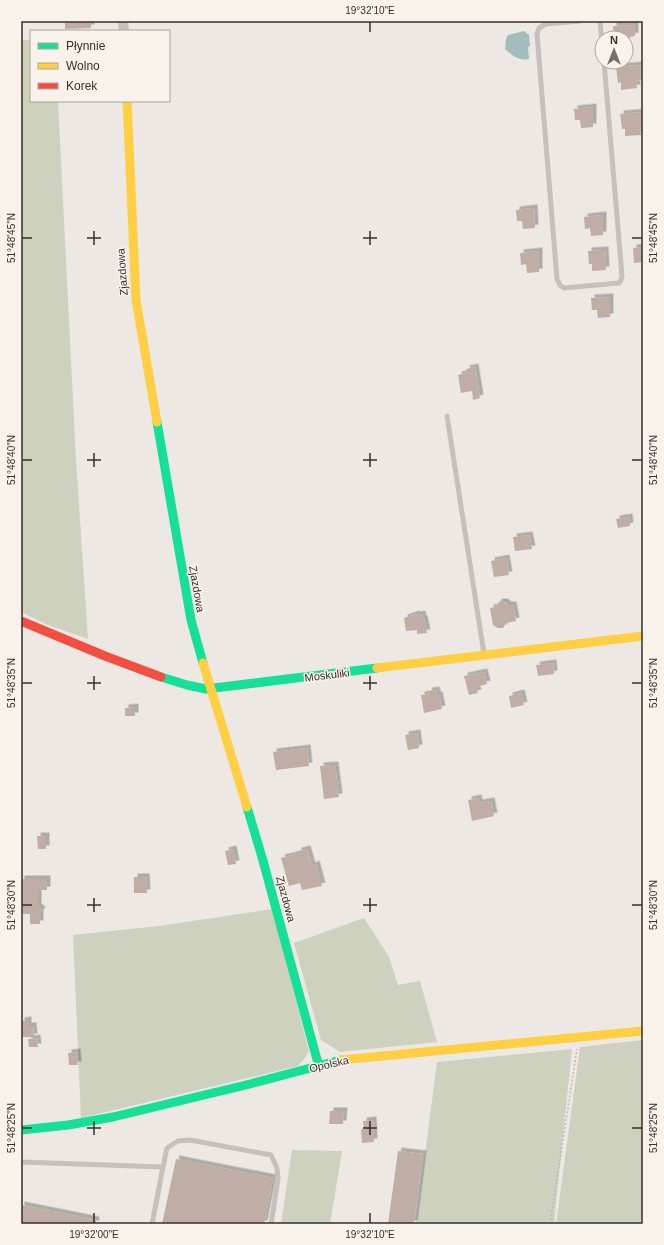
<svg xmlns="http://www.w3.org/2000/svg" width="664" height="1245" font-family="Helvetica,sans-serif">
	<style>
		.green { fill: #ced1be }
		.water { fill: #a1bdbc }
		.building { fill: #bfada6; filter: url(#shadow) }
		.lines { fill: none; stroke-linecap: round; stroke-linejoin: round }
		.path { stroke: #bfb9b4; stroke-width: 1.5; stroke-dasharray: 2 2; stroke-linecap: butt }
		.lane { stroke: #c6c0bc; stroke-width: 5 }
		.street { stroke: #c6c0bc; stroke-width: 10 }
		.fast { stroke: #16e098; stroke-width: 9 }
		.slow { stroke: #ffcf43; stroke-width: 9 }
		.jam { stroke: #f24e42; stroke-width: 9 }
		.ticks { fill: none; stroke: #372e2a; stroke-width: 1.5 }
		.labels { text-anchor: middle; stroke-width: 3; stroke-linejoin: round; paint-order: stroke }
		.street-label { font-size: 11px; fill: #372e2a; stroke: #f9f2eb }
		.neatline { fill: none; stroke: #372e2a; stroke-width: 1.5 }
		.ticks-label { font-size: 10px; text-anchor: middle; fill: #372e2a }
	</style>
	<defs>
		<filter id="shadow"><feDropShadow dx="3.5" dy="-3.5" stdDeviation="0" flood-color="#0004"/></filter>
	</defs>
	<rect width="100%" height="100%" fill="#ede8e3"/>
	<path class="green" d="M21,40H31V101H58L76,460L88,639L48,625L21,612Z
		M272,909L309,1051L305,1058L298,1066L81,1118L73,935L159,926Z
		M364,918L389,957L398,985L420,981L437,1042L340,1052L321,1040L294,943Z
		M643,1040V1224H556L580,1047Z
		M572,1049L554,1224H416L437,1062Z
		M292,1150L342,1151L330,1224H281Z"/>
	<path class="water" d="M524,31L529,35L530,46L528,47L529,59C520,61 512,56 505,49L506,39L508,35Z"/>
	<path class="building" d="M65,21H91V28L65,29Z
		M635,25V36L630,37V38H614L613,26Z
		M640,65L641,80L636,81L637,88L621,90V82L618,83L616,67Z
		M593,107V127L581,128L580,120H575L574,109Z
		M643,112V127H640L641,135L625,136V129H622L620,114Z
		M534,208L535,228L523,229L522,221H517L516,210Z
		M603,215V235L591,236L590,228L585,229L584,217Z
		M643,247V262L634,263L633,248Z
		M605,250L606,270L592,271V264H589L588,251Z
		M539,251V272L527,273L526,264L521,265L520,253Z
		M610,297V317L598,318L597,310H592L591,298Z
		M475,367L480,398L473,400L472,391L461,393L458,375L467,373L466,369Z
		M629,517L630,526L618,528L616,519Z
		M529,535L532,549L515,551L513,537Z
		M506,558L509,575L494,577L491,561Z
		M499,602H504L508,605H513L516,621L506,623L503,628H498L493,625L490,608L495,607Z
		M416,614L417,615L422,614L423,619H424L427,633L417,634V630L406,631L404,618Z
		M553,663L554,674L538,676L536,665Z
		M484,672L487,684L476,687L478,693L469,695L464,676Z
		M436,690L437,695H439L442,709L424,713L421,695L429,694L428,691Z
		M521,693L524,705L511,708L509,696Z
		M135,707V716H125V708Z
		M417,733L419,748L408,750L405,735Z
		M307,748L309,766L276,770L273,752Z
		M335,765L339,797L324,799L320,766Z
		M478,798L479,803L491,801L494,816L472,821L468,800Z
		M37,836H46V849H38Z
		M233,849L236,864L228,865L225,851Z
		M307,849L312,866L316,864L322,886L302,890L300,883L289,886L281,858L298,854V851Z
		M134,877H146L147,893H134Z
		M21,879H47V890H38V907L42,910L40,913V924H30V914H23L22,903H21Z
		M28,1020V1026H33L34,1037H21V1021Z
		M37,1038L38,1047H29L28,1039Z
		M77,1052L78,1065H69L68,1053Z
		M330,1111H344L343,1124H329Z
		M373,1120L374,1142L362,1143L361,1129H364L363,1121Z
		M398,1151L423,1154L414,1224H388Z
		M176,1159L273,1178L264,1224H162Z
		M21,1205L96,1220V1224H21Z"/>
	<g class="lines">
		<path class="path" d="M550,1224L577,1049"/>
		<path class="lane" d="M580,21L546,24L539,28L537,34L557,279L560,285L564,288L619,283L621,280L622,276L604,62
			M600,21L602,42
			M447,416L484,654
			M21,1162L163,1167L152,1224
			M163,1167L167,1148L178,1141L190,1140L271,1155L277,1168L278,1179L271,1224"/>
		<path class="street" d="M123,21L124,31"/>
		<path class="fast" d="M157,422L191,620L203,663
			M161,677L187,685L206,689L377,668
			M247,807L262,857L319,1067
			M21,1130L68,1125L113,1117L250,1084L341,1060"/>
		<path class="slow" d="M127,101L136,300L157,422
			M203,663L247,807
			M377,668L643,636
			M341,1060L643,1031"/>
		<path class="jam" d="M21,621L105,656L161,677"/>
	</g>
	<path class="ticks" d="M370,22V32M94,231V245M370,231V245M22,238H32M87,238H101M363,238H377M632,238H642M94,453V467M370,453V467M22,460H32M87,460H101M363,460H377M632,460H642M94,676V690M370,676V690M22,683H32M87,683H101M363,683H377M632,683H642M94,898V912M370,898V912M22,905H32M87,905H101M363,905H377M632,905H642M94,1121V1135M370,1121V1135M22,1128H32M87,1128H101M363,1128H377M632,1128H642M94,1213V1223M370,1213V1223"/>
	<g class="labels">
		<g class="street-label">
			<text transform="translate(122 272) rotate(-94)" y="4">Zjazdowa</text>
			<text transform="translate(197 589) rotate(80)" y="4">Zjazdowa</text>
			<text transform="translate(327 675) rotate(-7)" y="4">Moskuliki</text>
			<text transform="translate(286 899) rotate(75)" y="4">Zjazdowa</text>
			<text transform="translate(329 1064) rotate(-13)" y="4">Opolska</text>
		</g>
	</g>
	<rect width="664" height="1245" fill="none" stroke="#f9f2eb" stroke-width="44"/>
	<rect x="30" y="30" width="140" height="72" fill="#f9f2eb" stroke="#aba49e"/>
	<rect x="38" y="43" width="20" height="6" fill="#16e098" stroke="#aba49e"/>
	<text x="66" y="50" font-size="12" fill="#372e2a">Płynnie</text>
	<rect x="38" y="63" width="20" height="6" fill="#ffcf43" stroke="#aba49e"/>
	<text x="66" y="70" font-size="12" fill="#372e2a">Wolno</text>
	<rect x="38" y="83" width="20" height="6" fill="#f24e42" stroke="#aba49e"/>
	<text x="66" y="90" font-size="12" fill="#372e2a">Korek</text>
	<g transform="translate(614 50)"><circle r="19" fill="#f9f2eb" stroke="#aba49e"/>
	<path d="M0-3L7 15L0 10L-7 15Z" fill="#776f6b"/>
	<text y="-6" font-size="11" font-weight="bold" text-anchor="middle" fill="#372e2a">N</text>
	</g>
	<rect x="22" y="22" width="620" height="1201" class="neatline"/>
	<g class="ticks-label">
		<text x="370" y="14">19°32'10"E</text>
		<text transform="translate(11 238) rotate(-90)" y="4">51°48'45"N</text>
		<text transform="translate(653 238) rotate(-90)" y="4">51°48'45"N</text>
		<text transform="translate(11 460) rotate(-90)" y="4">51°48'40"N</text>
		<text transform="translate(653 460) rotate(-90)" y="4">51°48'40"N</text>
		<text transform="translate(11 683) rotate(-90)" y="4">51°48'35"N</text>
		<text transform="translate(653 683) rotate(-90)" y="4">51°48'35"N</text>
		<text transform="translate(11 905) rotate(-90)" y="4">51°48'30"N</text>
		<text transform="translate(653 905) rotate(-90)" y="4">51°48'30"N</text>
		<text transform="translate(11 1128) rotate(-90)" y="4">51°48'25"N</text>
		<text transform="translate(653 1128) rotate(-90)" y="4">51°48'25"N</text>
		<text x="94" y="1238">19°32'00"E</text>
		<text x="370" y="1238">19°32'10"E</text>
	</g>
</svg>
